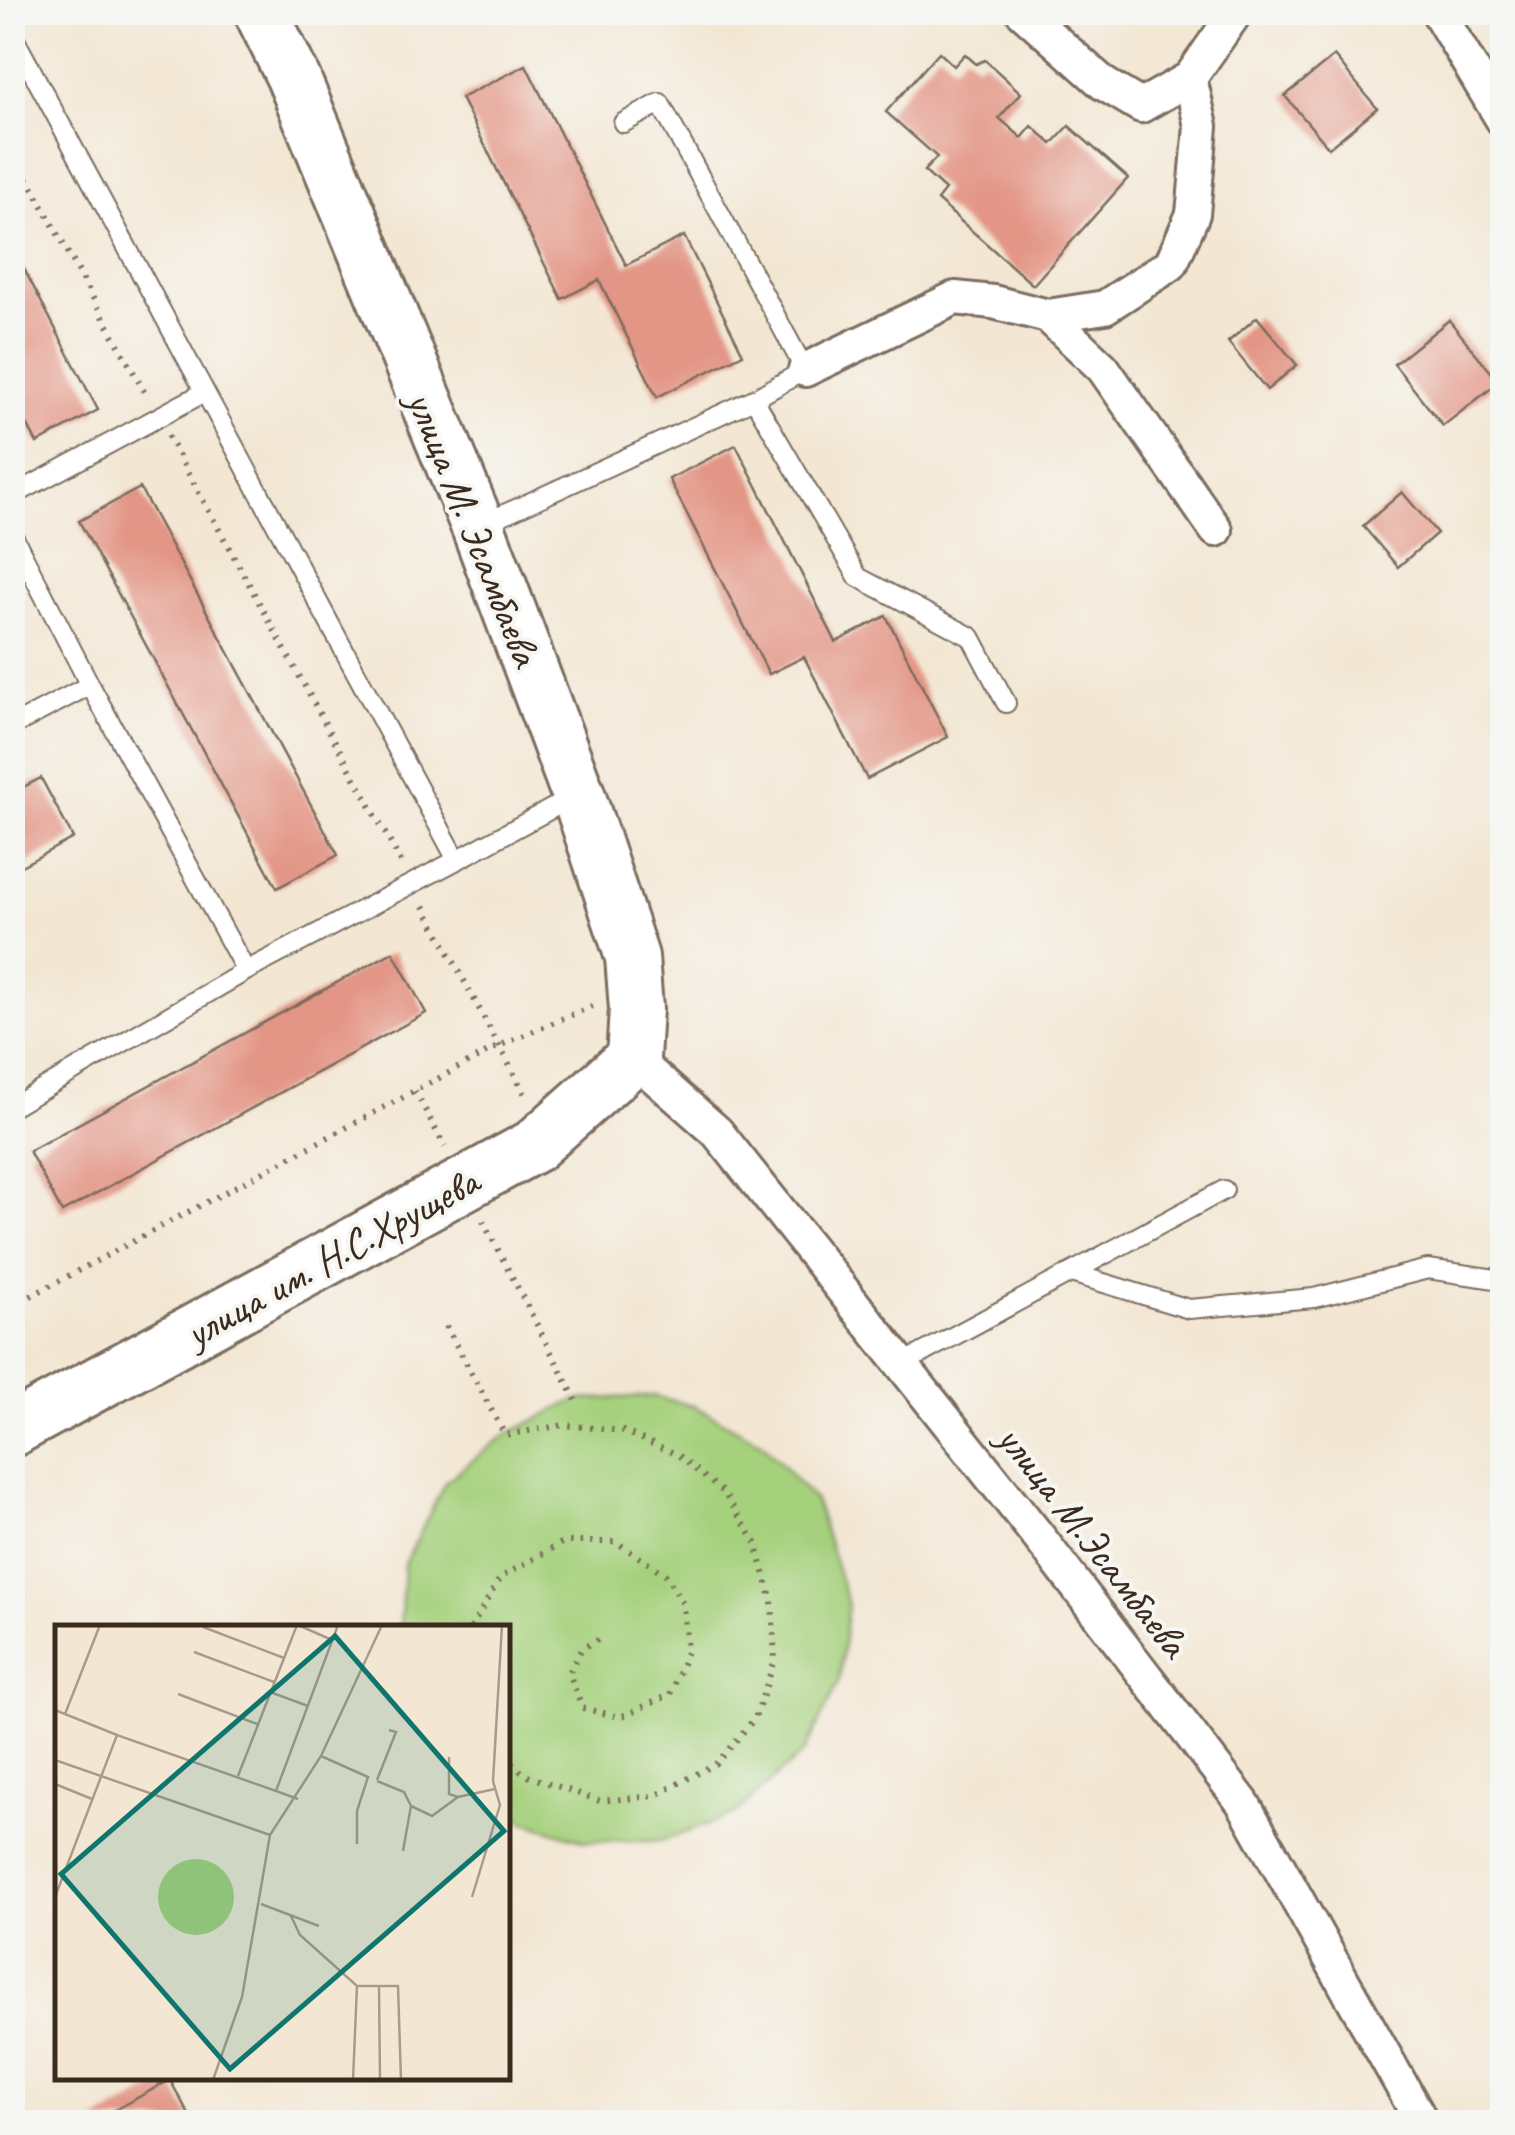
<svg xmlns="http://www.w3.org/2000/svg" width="1515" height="2135" font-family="Caveat,sans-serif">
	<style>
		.green { fill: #a5d07c; stroke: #707d4d; stroke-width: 2.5 }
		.building { fill: #e39686 }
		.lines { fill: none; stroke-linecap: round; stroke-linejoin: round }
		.service-casing { stroke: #7b6c5e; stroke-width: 22 }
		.minor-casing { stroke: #7b6c5e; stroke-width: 38 }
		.primary-casing { stroke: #7b6c5e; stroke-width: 58 }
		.path { stroke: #7b6c5e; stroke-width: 6; stroke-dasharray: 2.5 8; stroke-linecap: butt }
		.service { stroke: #fff; stroke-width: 18 }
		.minor { stroke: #fff; stroke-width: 32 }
		.primary { stroke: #fff; stroke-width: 52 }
		.labels { text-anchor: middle; stroke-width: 8; stroke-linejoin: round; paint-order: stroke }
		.street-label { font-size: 42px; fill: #3b2a1e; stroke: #f6f6f2 }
		.inset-road { fill: none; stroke: #a99b8b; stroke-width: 2.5 }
		.view { fill: #0f766e; fill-opacity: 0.15; stroke: #0f766e; stroke-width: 5 }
		.inset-edge { fill: none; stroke: #3b2a1e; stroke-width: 5 }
	</style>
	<rect width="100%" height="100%" fill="#f6f6f2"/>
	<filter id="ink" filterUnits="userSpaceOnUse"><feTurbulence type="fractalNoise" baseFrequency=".01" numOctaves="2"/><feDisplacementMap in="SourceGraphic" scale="20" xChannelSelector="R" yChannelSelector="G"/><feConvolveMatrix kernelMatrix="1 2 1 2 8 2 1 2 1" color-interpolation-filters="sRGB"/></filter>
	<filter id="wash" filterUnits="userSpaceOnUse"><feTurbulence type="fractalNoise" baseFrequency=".0048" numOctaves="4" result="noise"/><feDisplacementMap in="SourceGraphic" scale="40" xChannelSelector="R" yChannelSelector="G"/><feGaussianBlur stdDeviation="2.25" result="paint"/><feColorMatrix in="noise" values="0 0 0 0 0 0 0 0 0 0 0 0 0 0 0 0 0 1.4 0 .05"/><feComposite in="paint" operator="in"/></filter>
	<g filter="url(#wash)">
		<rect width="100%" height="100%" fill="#f3e7d4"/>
		<path class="green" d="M653,1396L694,1406L763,1443L815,1501L848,1604L839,1681L805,1751L735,1814L662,1841H584L525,1822L508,1810V1628L400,1627L404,1566L445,1482L505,1435L576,1400Z"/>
		<g id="blocks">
			<path class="building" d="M939,52L954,66L965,54L976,64L985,60L1021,93L999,118L1022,138L1032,126L1052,144L1069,126L1128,178L1033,285L937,200L945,190L924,171L937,157L886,112Z
				M1334,56L1377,108L1329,148L1285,96Z
				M526,65L626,265L684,236L743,354L657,397L599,280L562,299L461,98Z
				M12,246L98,410L37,443L12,396Z
				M1257,317L1297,365L1267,390L1228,342Z
				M1449,320L1499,382L1443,426L1394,364Z
				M736,445L836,642L886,616L948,737L867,779L804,657L769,674L669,479Z
				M140,488L338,855L277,888L79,521Z
				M1402,492L1437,533L1398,567L1363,526Z
				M41,778L73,838L12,871V793Z
				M393,952L426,1013L62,1212L29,1151Z
				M170,2080L193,2122H93Z"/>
		</g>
	</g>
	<g filter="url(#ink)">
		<use href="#blocks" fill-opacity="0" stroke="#7b6c5e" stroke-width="2.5"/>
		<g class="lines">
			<defs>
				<path id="service" d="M12,34L457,860L573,797
					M623,123L660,103L805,370L754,399
					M12,496L205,392
					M483,524L754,399L858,577L971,637L1006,703
					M12,534L90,685L246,971
					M12,726L90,685
					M12,1107L246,971L457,860
					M1071,1273L1189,1309L1314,1298L1428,1269L1502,1280
					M902,1364L1224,1190"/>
				<path id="minor" d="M1023,12L1104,84L1141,106L1190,78
					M1438,12L1502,119
					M1048,316L1105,307L1171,264L1193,214L1201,126L1190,78L1236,12
					M805,370L955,298L993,302L1048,316L1103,368L1216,530
					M633,1058L717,1132L1038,1536L1243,1803L1422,2122"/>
				<path id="primary" d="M12,1430L534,1146L633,1058L636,1009L632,957L578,794L478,527L293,77L261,12"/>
			</defs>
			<use href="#service" class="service-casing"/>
			<use href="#minor" class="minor-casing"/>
			<use href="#primary" class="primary-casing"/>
			<path class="path" d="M12,150L146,395
				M168,436L402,864
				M424,906L527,1098
				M415,1091L445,1147
				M483,1221L576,1400
				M12,1306L499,1046L592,1006
				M446,1326L505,1435L564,1425L623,1431L678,1455L724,1493L756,1543L772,1601L775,1660L755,1718L717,1763L655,1796L600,1801L525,1775L508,1759
				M471,1628L500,1578L563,1542H616L666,1575L683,1604L687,1651L670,1695L620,1717L582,1708L569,1673L582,1648L602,1638"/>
			<use href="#service" class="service"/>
			<use href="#minor" class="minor"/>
			<use href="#primary" class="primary"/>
		</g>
	</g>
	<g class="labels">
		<g class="street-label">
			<text transform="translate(475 528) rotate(68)" y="15">улица М. Эсамбаева</text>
			<text transform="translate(331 1256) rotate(-29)" y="15">улица им. Н.С.Хрущева</text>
			<text transform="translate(1094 1540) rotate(52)" y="15">улица М.Эсамбаева</text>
		</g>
	</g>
	<g transform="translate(55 1625)">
		<rect width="455" height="455" fill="#f3e7d4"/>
		<path d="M103 272a38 38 0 1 1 76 0a38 38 0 1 1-76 0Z" fill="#a5d07c"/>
		<path class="inset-road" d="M243,0L277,15M148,2L229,33M139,27L219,57M215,67L253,81M123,69L202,99M0,85L62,110M10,89L45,0M266,131L313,152L302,186V219M394,132V169L403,172M0,135L215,210L266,131L327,0M183,151L242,0M322,155L341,107L334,105M322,156L349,167L356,181L348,226M0,159L37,174M243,174L221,166L283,0M356,181L377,191L403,172L440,164M0,272L62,110L221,166M417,272L445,180L438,156L447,0M206,279L264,301M236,291L245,310L302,361H343L346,455M324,362L325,455M158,455L187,372L215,210M298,455L302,361"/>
		<path class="view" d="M280,11L449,206L175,444L6,249Z"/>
		<rect width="455" height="455" class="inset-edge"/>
	</g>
	<rect width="1515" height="2135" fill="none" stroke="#f6f6f2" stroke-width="50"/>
</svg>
